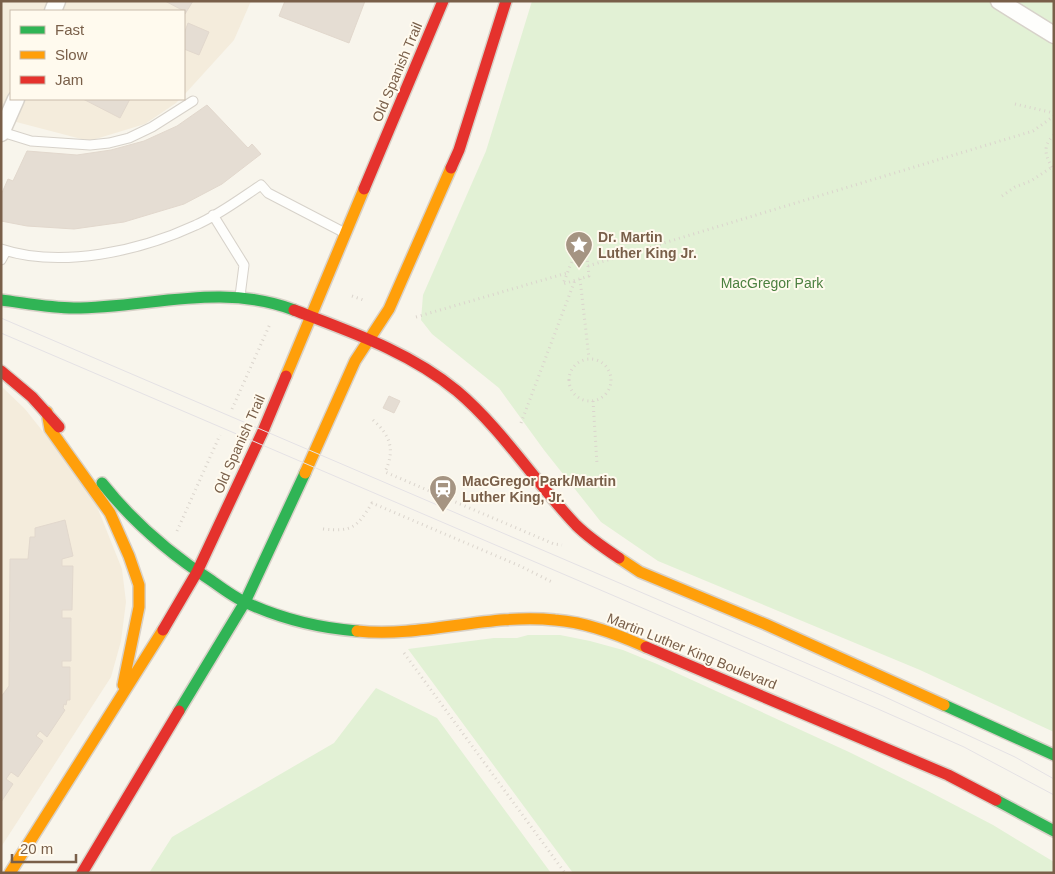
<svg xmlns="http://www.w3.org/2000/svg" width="1055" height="874" font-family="Arial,sans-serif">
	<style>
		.residential { fill: #f4ecdc }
		.green { fill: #e2f1d5 }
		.building { fill: #e5ddd3; stroke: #e2d8cd }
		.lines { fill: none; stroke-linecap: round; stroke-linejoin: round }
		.lane-casing { stroke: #d7d2ca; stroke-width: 11 }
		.street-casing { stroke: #d7d2ca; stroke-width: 19 }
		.fast-casing { stroke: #d8d1c8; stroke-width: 14 }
		.slow-casing { stroke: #d8d1c8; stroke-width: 14 }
		.jam-casing { stroke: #d8d1c8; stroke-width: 14 }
		.path { stroke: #dbd5cd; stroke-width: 3; stroke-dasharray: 1 4; stroke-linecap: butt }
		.lane { stroke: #fefefc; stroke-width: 9 }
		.street { stroke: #fefefc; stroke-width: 16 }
		.fast { stroke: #30b455; stroke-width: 11 }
		.slow { stroke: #ff9f0a; stroke-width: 11 }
		.jam { stroke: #e5322d; stroke-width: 11 }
		.tram { stroke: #e5e2e5; stroke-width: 1 }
		.labels { text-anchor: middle; stroke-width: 4; stroke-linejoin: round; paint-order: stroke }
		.street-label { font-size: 14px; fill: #795f49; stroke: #fffaee }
		.poi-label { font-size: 14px; font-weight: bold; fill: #795f49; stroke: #fffaee; text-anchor: start }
		.park-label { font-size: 14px; fill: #4c8040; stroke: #fffaee }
	</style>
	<rect width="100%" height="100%" fill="#f8f5ec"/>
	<path class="residential" d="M1,1H251L234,40L184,95V11H11V99H180L176,103L145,124L89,141L1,118Z
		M1,386L25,409L75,472L96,504L122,569L126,602L121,641L111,677L1,847Z"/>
	<path class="green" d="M532,1H1054V732L920,670L658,561L601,522L544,450L499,388L432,334L421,320L423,295L486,151Z
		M528,635H560L590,641L623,650L657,664L849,752L926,790L993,825L1054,862V873H573L408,649L494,638H517Z
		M376,688L437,718L551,873H149L172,837L334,743Z"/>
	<path class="building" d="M165,1H193L185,14L184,11Z
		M285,1H365L349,43L279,16Z
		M188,23L209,32L199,55L184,49V34Z
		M83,99H130L120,118Z
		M207,105L248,148L252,144L261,154L222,184L184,204L124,222L74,229L27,226L1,221V195L8,179L13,181L27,151L77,155L111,150L144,141L177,126Z
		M389,396L400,401L394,413L383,408Z
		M65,520L73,556L62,559V566H73L72,610H62V618H71V661H62V667H70V700H67L66,705L64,704L63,708L65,710L47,737L40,731L36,736L43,741L18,777L11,772L6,779L13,784L1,802V697L9,686L10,559H28L30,537H35V528Z"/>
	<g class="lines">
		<defs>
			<path id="lane" d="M2,132L31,141L90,145L109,143L129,138L152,127L193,101
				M213,215L244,265L240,296
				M1,249C61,269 140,251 196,225C219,215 240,199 261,185L268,193L343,232
				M1,260L6,251"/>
			<path id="street" d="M999,1L1054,35
				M53,11L57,1
				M1,133L16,99"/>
			<path id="fast" d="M1,300C25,303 50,308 74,308C148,308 221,282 294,310
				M102,483C133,522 170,554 212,581C223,589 235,598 247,603C282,619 319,628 357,631
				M944,705L1054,755
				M179,711L245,602L305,473
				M996,800L1054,831"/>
			<path id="slow" d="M286,376L364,189
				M47,412L50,429L110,513L129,556L139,585V607L123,685
				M305,473L355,361L389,309L451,168
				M619,558L640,572L765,624L944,705
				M357,631C423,638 488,613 555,620C586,622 617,634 646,647
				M10,873L163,630"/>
			<path id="jam" d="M451,168L459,150L506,1
				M364,189L443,1
				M294,310C351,332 410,352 457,391C503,430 535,482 576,525C589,538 604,548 619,558
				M1,371L32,397L59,427
				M163,630L197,572L263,431L286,376
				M646,647L948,775L996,800
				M82,873L179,711"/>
		</defs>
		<use href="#lane" class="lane-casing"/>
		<use href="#street" class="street-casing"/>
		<use href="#fast" class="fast-casing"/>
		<use href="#slow" class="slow-casing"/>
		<use href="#jam" class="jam-casing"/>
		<path class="path" d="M1015,104L1054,113
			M1054,135C1041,147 1046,157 1054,171
			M1002,196L1015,187L1031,181L1052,167
			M587,256L589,276L563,284L572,261Z
			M588,266L1033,131L1054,116
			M580,279L589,358
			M352,296L366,301
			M416,317L567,273
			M569 380a21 21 0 1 1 42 0a21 21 0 1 1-42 0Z
			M593,401L597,464
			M232,409L270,324
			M373,420C391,436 395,450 385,472L554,544L562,545
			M521,423L575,280
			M323,529C353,532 357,527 372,503L520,566L552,582
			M177,531L220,435
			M404,653L565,873"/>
		<use href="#lane" class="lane"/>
		<use href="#street" class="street"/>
		<use href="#fast" class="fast"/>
		<use href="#slow" class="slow"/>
		<use href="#jam" class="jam"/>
		<path class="tram" d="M1,318L883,696L1015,757L1054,779
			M1,333L878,709L964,747L1054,795"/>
	</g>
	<defs>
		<symbol id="sight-pin" viewBox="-11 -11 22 30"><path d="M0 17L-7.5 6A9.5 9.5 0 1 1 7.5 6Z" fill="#a59482" stroke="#fffaee"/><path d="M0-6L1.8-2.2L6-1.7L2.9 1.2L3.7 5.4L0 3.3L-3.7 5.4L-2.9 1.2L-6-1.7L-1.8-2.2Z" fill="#fff"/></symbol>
		<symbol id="station-pin" viewBox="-11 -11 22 30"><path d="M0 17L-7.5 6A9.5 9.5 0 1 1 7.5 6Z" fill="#a59482" stroke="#fffaee"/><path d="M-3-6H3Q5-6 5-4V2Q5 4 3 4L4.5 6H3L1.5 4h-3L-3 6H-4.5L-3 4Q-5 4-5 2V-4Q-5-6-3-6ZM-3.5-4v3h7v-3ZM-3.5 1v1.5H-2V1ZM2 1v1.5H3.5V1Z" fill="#fff"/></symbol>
	</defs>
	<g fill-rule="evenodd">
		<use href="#sight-pin" x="563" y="229" width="32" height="43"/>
		<use href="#station-pin" x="427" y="473" width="32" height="43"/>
	</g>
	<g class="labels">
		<g class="street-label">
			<text transform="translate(397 72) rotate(-67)" y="5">Old Spanish Trail</text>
			<text transform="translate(239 444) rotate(-66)" y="5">Old Spanish Trail</text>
			<text transform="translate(692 651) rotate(22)" y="5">Martin Luther King Boulevard</text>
		</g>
		<g class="poi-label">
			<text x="598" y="242">Dr. Martin<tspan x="598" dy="16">Luther King Jr.</tspan></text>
			<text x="462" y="486">MacGregor Park/Martin<tspan x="462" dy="16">Luther King, Jr.</tspan></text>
		</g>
		<g class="park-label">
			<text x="772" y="288">MacGregor Park</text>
		</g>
	</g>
	<rect width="1055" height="874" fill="none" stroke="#795f49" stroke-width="5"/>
	<rect x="10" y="10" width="175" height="90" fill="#fffaee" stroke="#c9bcac"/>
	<rect x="20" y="26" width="25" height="8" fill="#30b455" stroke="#c9bcac"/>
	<text x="55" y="35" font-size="15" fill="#795f49">Fast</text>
	<rect x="20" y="51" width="25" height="8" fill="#ff9f0a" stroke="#c9bcac"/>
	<text x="55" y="60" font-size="15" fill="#795f49">Slow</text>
	<rect x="20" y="76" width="25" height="8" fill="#e5322d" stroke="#c9bcac"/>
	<text x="55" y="85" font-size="15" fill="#795f49">Jam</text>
	<path d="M12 854v8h64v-8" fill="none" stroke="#795f49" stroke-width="2.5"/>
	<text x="20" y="854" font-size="15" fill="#795f49" stroke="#fffaee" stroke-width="4" paint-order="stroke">20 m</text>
</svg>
